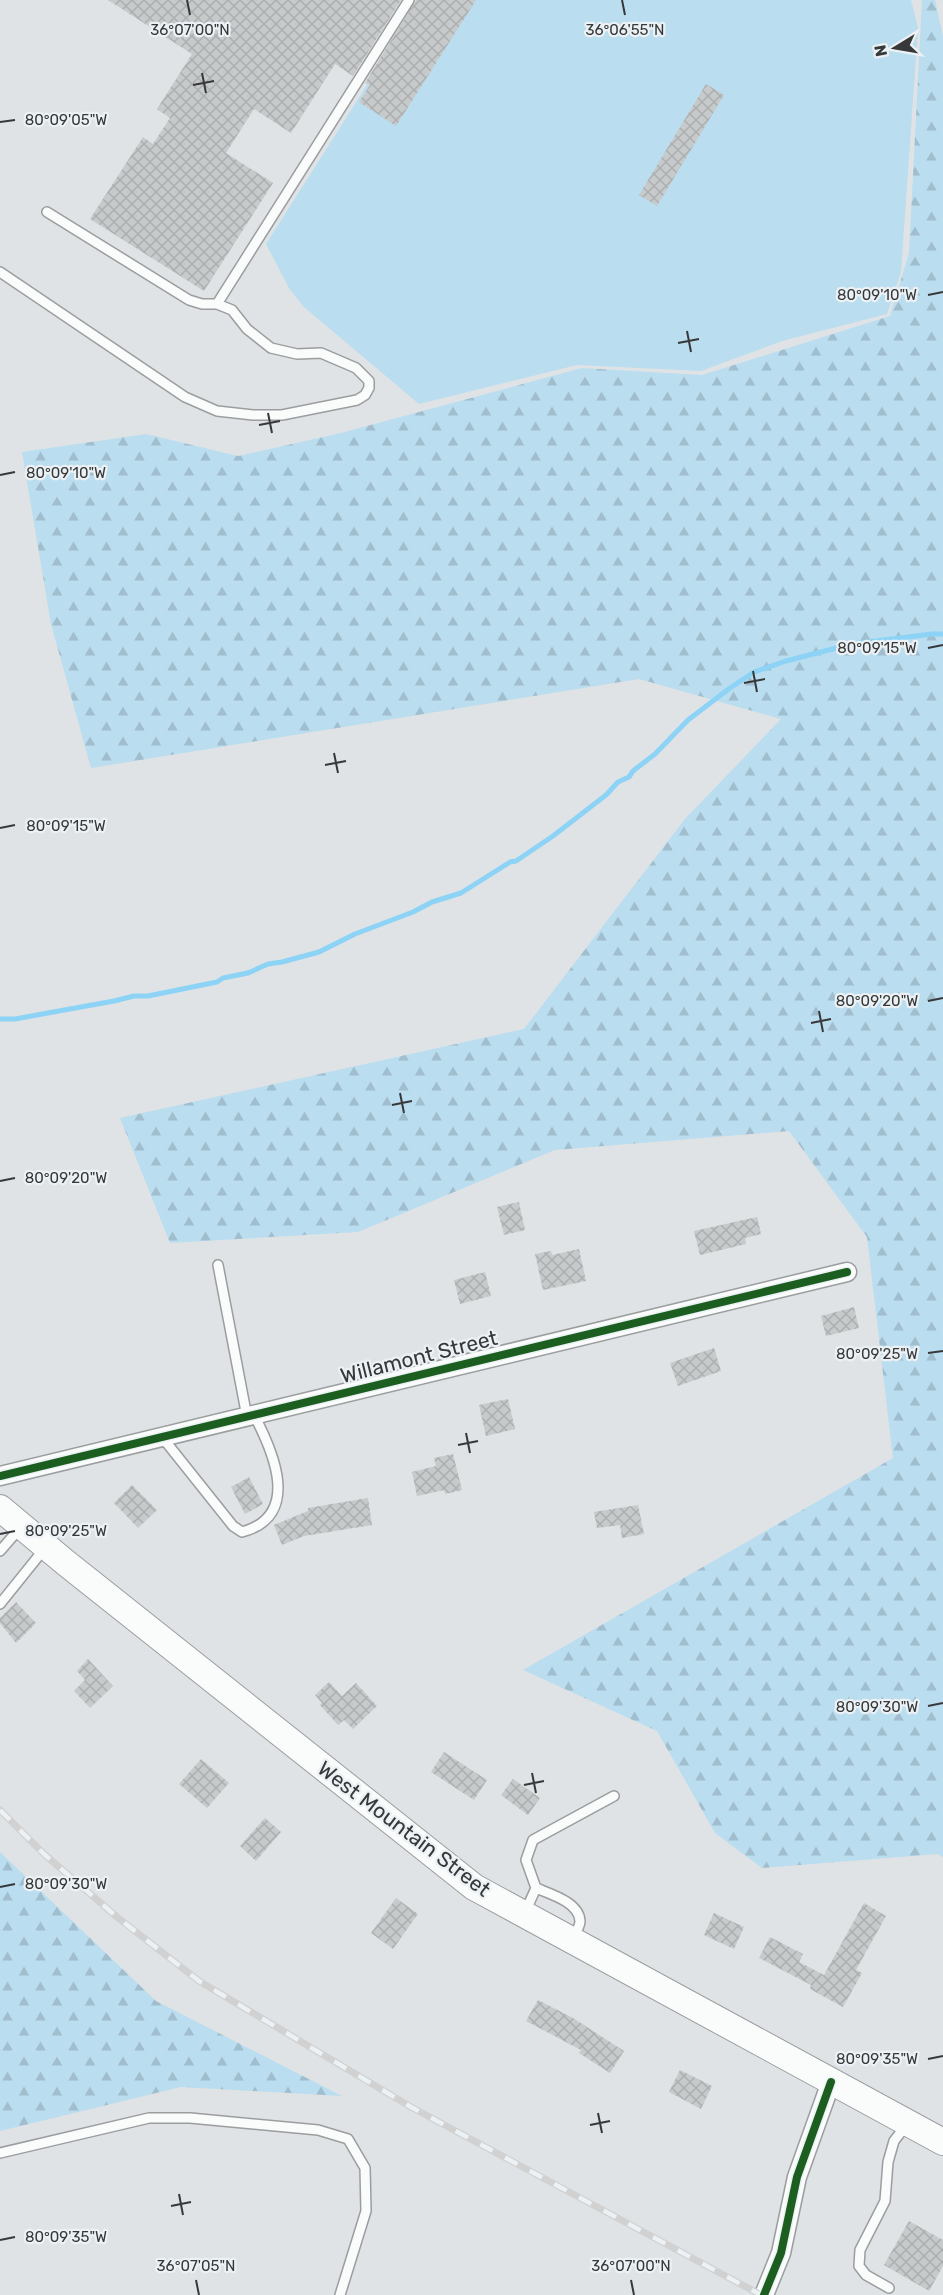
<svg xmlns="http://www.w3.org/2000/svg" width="943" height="2295" font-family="Rubik,sans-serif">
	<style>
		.forest { fill: url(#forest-firs) }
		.garden { fill: #baddef }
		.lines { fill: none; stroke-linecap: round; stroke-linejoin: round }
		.stream { stroke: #8cd3f6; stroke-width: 5 }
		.building { fill: url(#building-cross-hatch) }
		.lane-casing { stroke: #9b9d9f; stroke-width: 12 }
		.street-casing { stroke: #9b9d9f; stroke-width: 21 }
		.secondary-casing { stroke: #9b9d9f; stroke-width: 28 }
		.lane { stroke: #fafbfb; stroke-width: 9 }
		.street { stroke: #fafbfb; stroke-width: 18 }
		.secondary { stroke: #fafbfb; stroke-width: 26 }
		.rail-casing { stroke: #d1d1d1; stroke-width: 7 }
		.rail { stroke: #ebf1f4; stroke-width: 4.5; stroke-dasharray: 14; stroke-linecap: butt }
		.cycleway-casing { stroke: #ebf1f4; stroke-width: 11 }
		.cycleway { stroke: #1b5e20; stroke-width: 8 }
		.ticks { fill: none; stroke: #363839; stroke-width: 2 }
		.labels { text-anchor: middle; stroke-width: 4.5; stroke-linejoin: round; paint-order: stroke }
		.street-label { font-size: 21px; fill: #363839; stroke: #ebf1f4 }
		.ticks-label { font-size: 15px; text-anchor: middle; fill: #363839; stroke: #ebf1f4; stroke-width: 4.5; stroke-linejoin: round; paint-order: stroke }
	</style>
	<defs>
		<pattern id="forest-firs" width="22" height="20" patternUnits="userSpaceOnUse" patternTransform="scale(1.5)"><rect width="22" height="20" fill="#baddef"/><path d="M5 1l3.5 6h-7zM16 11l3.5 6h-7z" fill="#a0bece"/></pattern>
		<pattern id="building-cross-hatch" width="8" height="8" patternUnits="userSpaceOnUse" patternTransform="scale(1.5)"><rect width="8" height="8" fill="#c7cacb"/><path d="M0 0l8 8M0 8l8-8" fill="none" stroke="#acaeaf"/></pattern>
	</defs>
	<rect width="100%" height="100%" fill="#dfe3e5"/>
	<path class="forest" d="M922,0H935L943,36V1857L938,1854L762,1868L715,1833L657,1731L523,1670L893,1458L867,1237L789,1131L555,1150L358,1232L170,1243L120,1118L524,1029L685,819L781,719L639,679L91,768L51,624L22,452L146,434L238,456L341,433L582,368L702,375L890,316L909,253Z
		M0,1852L156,2001L342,2096L181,2087L0,2131Z"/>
	<path class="garden" d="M421,0H911L918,28L901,272L887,314L782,341L701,371L577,365L419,404L304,307L290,290L266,244Z"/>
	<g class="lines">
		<path class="stream" d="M0,1019H15L114,1001L134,996H148L217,982L223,978L248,973L268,964L282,962L319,952L355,934L413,912L432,902L461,893L510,862L516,861L553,836L606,795L618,782L629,777L633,771L655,754L688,720L730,688L754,672L786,661L852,644L932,634H943"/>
	</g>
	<path class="building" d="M108,0H401L353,76L335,64L291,133L254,109L226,153L273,183L204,291L90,219L143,137L153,144L170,118L157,109L192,54Z
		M416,0H476L396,126L359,102L370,85L365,83Z
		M706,84L724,95L657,206L639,195Z
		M519,1202L525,1230L504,1235L497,1207Z
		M757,1217L761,1234L745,1238L746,1244L700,1255L694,1231Z
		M579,1249L586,1281L543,1290L535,1254L551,1251L552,1255Z
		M485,1272L491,1296L460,1304L454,1280Z
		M854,1307L859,1328L826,1336L821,1316Z
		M714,1348L721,1371L678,1386L670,1363Z
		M508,1399L515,1429L486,1436L479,1405Z
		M453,1454L462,1490L445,1494L444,1490L417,1496L412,1472L436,1466L434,1458Z
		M249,1477L263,1504L245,1514L231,1487Z
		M132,1485L157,1510L138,1528L114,1503Z
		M368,1498L372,1525L304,1536L282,1545L274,1525L308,1511V1508Z
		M638,1505L644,1534L622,1538L620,1525L597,1528L594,1512Z
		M16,1602L36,1623L16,1643L0,1623V1618Z
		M88,1659L113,1686L90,1708L74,1691L85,1680L77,1671Z
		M329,1682L342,1696L356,1683L377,1706L353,1729L344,1720L338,1725L320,1705L322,1703L315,1695Z
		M444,1752L487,1780L474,1800L431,1772Z
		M201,1759L229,1783L207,1808L179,1784Z
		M513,1779L540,1798L528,1815L501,1795Z
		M265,1818L281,1832L256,1861L240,1846Z
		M396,1898L418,1914L393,1949L371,1933Z
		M864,1903L886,1916L856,1970L862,1973L843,2007L810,1989L811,1985L759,1958L770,1937L803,1954L799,1962L824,1975Z
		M714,1913L744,1927L734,1949L704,1935Z
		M538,2000L573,2018L624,2051L610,2073L579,2053L581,2050L526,2021Z
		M680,2070L712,2086L701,2109L669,2092Z
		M909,2221L943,2240V2266L929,2291L884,2265Z"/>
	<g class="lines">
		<defs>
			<path id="lane" d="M0,272L185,397L217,411L253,415H282L357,400L365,395L369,388V381L356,368L321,353L297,354L271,348L247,329L232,310L217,304H202L189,300L47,212
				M217,304L409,0
				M218,1265L247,1417
				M162,1437L233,1526L242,1532C302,1516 273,1451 254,1415
				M0,1551L20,1528
				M0,1604L45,1548
				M536,1888C550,1894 579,1902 580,1921C580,1927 575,1933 573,1939
				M525,1912L536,1888L526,1860L533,1840L614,1796
				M0,2153L149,2118H190L318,2130L348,2139L365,2168L366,2211L340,2295
				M889,2288L866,2275L859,2266L860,2250L885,2201L888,2162L894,2141L907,2124"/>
			<path id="street" d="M0,1476L847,1272
				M764,2295L781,2253L797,2177L831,2082"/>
			<path id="secondary" d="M0,1508L66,1563L474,1887L943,2142"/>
		</defs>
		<use href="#lane" class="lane-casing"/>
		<use href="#street" class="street-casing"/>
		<use href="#secondary" class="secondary-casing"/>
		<use href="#lane" class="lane"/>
		<use href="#street" class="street"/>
		<use href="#secondary" class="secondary"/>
		<defs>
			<path id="rail" d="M0,1810L44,1854L117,1917L199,1981L411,2107L761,2295"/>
		</defs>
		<use href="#rail" class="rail-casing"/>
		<use href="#rail" class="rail"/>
		<defs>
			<path id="cycleway" d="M0,1476L847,1272
				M764,2295L781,2253L797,2177L831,2082"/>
		</defs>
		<use href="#cycleway" class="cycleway-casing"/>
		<use href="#cycleway" class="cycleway"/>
	</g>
	<path class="ticks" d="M187,0L190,15M622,0L625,15M202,73L206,93M193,85L214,81M0,122L15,120M928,295L943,292M687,331L691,352M678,343L699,339M268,413L272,433M259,425L280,421M0,475L15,472M928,648L943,645M753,671L757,692M744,683L765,679M334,753L338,773M325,765L346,761M0,828L15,825M928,1001L943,998M819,1011L823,1032M811,1023L831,1019M400,1093L404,1113M392,1105L412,1101M0,1181L15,1178M928,1353L943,1351M466,1433L470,1453M458,1445L478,1441M0,1534L15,1531M928,1706L943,1703M532,1773L536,1793M524,1785L544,1781M0,1887L15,1884M928,2059L943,2056M598,2113L602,2133M590,2125L610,2121M179,2194L183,2215M171,2206L191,2202M0,2240L15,2237M196,2280L199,2295M631,2280L634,2295"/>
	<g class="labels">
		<g class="street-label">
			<text transform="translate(419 1357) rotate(-14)" y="7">Willamont Street</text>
			<text transform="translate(404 1829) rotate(37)" y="7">West Mountain Street</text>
		</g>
	</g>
	<g class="ticks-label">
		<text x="190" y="35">36°07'00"N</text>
		<text x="625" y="35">36°06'55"N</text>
		<text x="66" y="125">80°09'05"W</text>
		<text x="877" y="300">80°09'10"W</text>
		<text x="66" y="478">80°09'10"W</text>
		<text x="877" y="653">80°09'15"W</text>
		<text x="66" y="831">80°09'15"W</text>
		<text x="877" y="1006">80°09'20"W</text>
		<text x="66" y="1183">80°09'20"W</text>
		<text x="877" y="1359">80°09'25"W</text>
		<text x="66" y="1536">80°09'25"W</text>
		<text x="877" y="1712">80°09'30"W</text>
		<text x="66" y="1889">80°09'30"W</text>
		<text x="877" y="2064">80°09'35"W</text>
		<text x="66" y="2242">80°09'35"W</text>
		<text x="196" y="2271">36°07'05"N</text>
		<text x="631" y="2271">36°07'00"N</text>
	</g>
	<g transform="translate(895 48) rotate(259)" stroke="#ebf1f4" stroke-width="4.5" paint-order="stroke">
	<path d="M0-4.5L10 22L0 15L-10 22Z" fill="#363839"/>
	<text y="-9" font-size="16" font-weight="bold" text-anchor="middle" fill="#363839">N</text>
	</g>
</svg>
